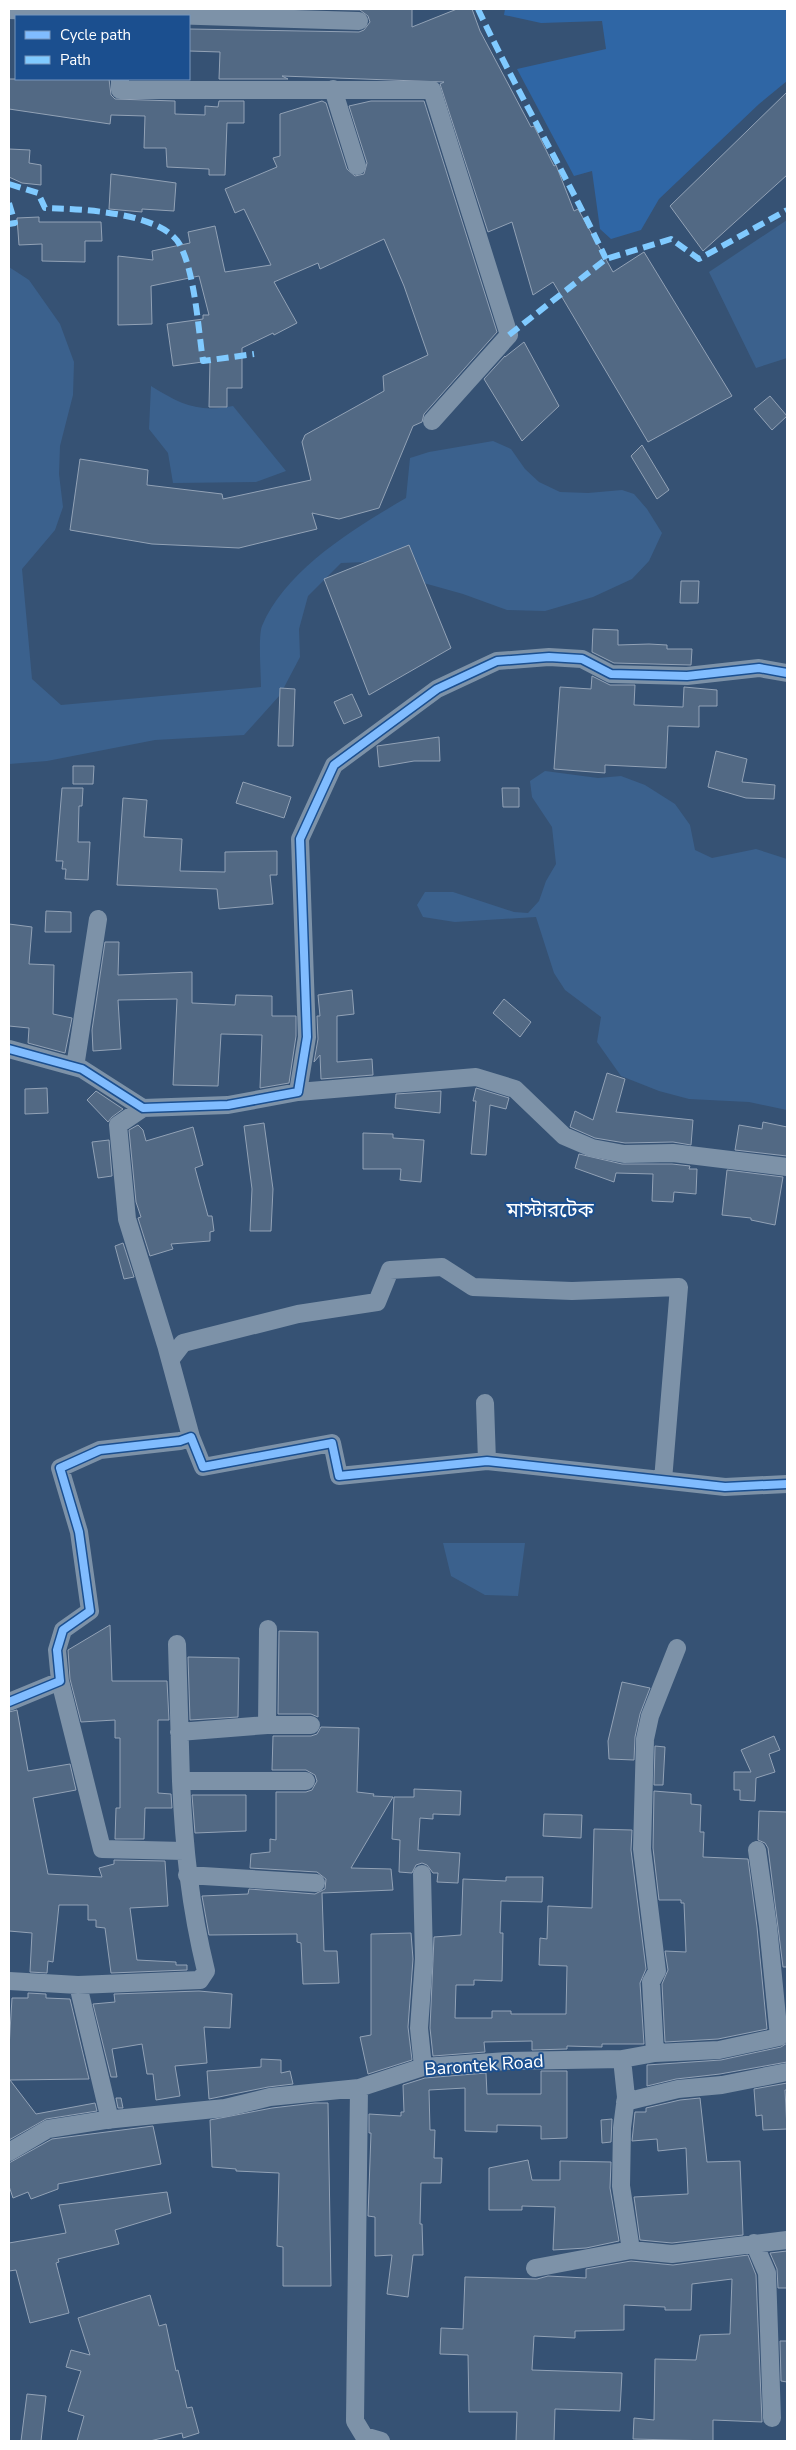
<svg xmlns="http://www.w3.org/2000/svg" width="796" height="2450" font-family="'Nunito Sans','Noto Sans Bengali',sans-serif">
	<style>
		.green { fill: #2f66a5 }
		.water { fill: #3b618d }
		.building { fill: #526984; stroke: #92a2b6 }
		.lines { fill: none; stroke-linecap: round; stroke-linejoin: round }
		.street { stroke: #7d92a8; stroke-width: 18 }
		.quiet { stroke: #80caff; stroke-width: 6; stroke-dasharray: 12 6; stroke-linecap: butt }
		.cycleway-casing { stroke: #1b4f8f; stroke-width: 11 }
		.cycleway { stroke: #80bcff; stroke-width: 8 }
		.labels { text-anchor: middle; stroke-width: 4; stroke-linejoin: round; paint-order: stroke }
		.street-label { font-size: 18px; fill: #fff; stroke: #1b4f8f }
		.quarter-label { font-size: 20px; fill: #fff; stroke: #1b4f8f }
	</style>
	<rect width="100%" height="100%" fill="#365274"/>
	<path class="green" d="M505,9H787V81L759,104L659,199L641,230L611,239L600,229L592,171L574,176L517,69L606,49L602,21L541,23L504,15Z"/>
	<path class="water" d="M787,220V358L756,368L709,272Z
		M9,267L29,280L60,324L74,362L73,395L60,446L59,474L63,507L55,530L22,569L32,679L61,705L261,687C261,674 258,636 262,626C286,569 355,528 406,498L410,458L429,452L493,441L511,449L525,469L539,482L560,492L588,493L622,490L634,494L647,509L662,533L649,561L632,579L593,597L545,611L507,610L463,594L388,573L366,562L341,563L308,596L299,629L300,657L280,695L244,735L155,740L47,761L9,764Z
		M151,386C180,404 198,413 233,406L286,471L256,482L173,483L168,453L149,429Z
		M545,771L598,778L621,776L645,785L675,804L690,825L695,850L712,858L756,849L787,859V1110L749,1102L689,1099L659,1091L621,1076L597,1042L601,1017L565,990L554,973L536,917L455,922L423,917L417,905L425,892H453L514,912L528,913L539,901L546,881L556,864L552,827L532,797L530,781Z
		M443,1543H525L518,1596L485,1595L451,1576Z"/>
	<path class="building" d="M307,9H412V27L457,9H472L480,31L531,127L534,126L554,166L556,165L574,211L578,209L613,272L644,252L732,396L648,442L553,282L533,295L512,222L488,232L440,84L444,82L282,76L288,79H219L220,52L189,51V29L359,32L364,30L370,22L368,16L360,10Z
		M9,79H109L111,95L115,99L175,101V114L205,115V106L218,107L219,101H244V123H227L225,175H209V169L167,167L166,148H144L145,116L111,115L110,124L9,109Z
		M787,92V175L703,251L670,206Z
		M322,101L326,103L347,169L355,176L364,174L367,163L349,106L371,101H424L497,332L424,414L422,422L413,426L379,508L339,519L312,513L317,529L239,548L152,544L70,530L80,459L148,470L147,485L222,494L223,499L311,480L302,442L305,435L384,391L383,376L428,355L404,286L384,239L320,269L318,263L274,282L297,323L274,335L273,333L242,348V388H227V407H209L210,361L173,366L167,324L203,319V315H209L199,276L151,286L152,324L118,325V256L153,260L152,251L190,243L188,232L215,226L225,272L271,265L244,209L235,213L225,189L277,167L273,158L280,156V114Z
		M9,149L30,150L29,163L41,165V185L22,183L9,177Z
		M111,174L176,183L174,211L142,209V212L109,209Z
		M39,217V222H101L102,241H85V262L42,261V244L19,245L17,218Z
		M524,342L559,406L522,441L484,379L505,356V357Z
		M770,396L787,416L772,430L754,409Z
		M642,445L669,490L657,499L631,456Z
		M409,545L451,648L369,695L324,579Z
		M681,581H699L698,603H680Z
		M593,629L618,630V645L649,644L667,645V649H692L691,665L614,663L592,652Z
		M592,676L610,685H635L634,705L683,707L684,687L717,690V706H699V727L668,726L666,768L605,765V773L554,769L560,687L591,689Z
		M280,688L295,689L293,746H278Z
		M352,694L362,716L344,724L334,702Z
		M439,737L440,761H414L379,767L377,746Z
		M716,751L747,759L742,782L775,785L774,799L746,798L708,787Z
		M73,766H94L93,784H73Z
		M243,782L291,797L284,818L236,803Z
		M62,788H83L82,806H79L78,842H90L88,880L65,879L66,869H62L63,861H56Z
		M502,788H519V807H503Z
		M123,798L147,800L144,837L182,839L180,871L225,872V852L277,851V875H270L273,904L219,909L217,889L117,885Z
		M46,911L71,912V932H45Z
		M9,924L32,927L29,964L54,965L53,1014L72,1018L65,1053L28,1043L29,1028L9,1026Z
		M105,942H119L118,975L192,972V1003L235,1005L236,995L272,996V1016H296V1036L289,1083L260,1088L262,1035L221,1034L218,1086L173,1085L177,999L118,1000L121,1049L93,1051L92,1030Z
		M352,990L354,1014L337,1016V1062L372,1059L373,1075L321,1079L320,1055L314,1062L318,1039L317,1016H320L318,995Z
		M504,999L531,1022L520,1037L493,1013Z
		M607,1073L625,1079L616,1112L693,1120L691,1145L673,1142L625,1143L595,1138L570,1127L575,1111L593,1120Z
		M47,1088L48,1113L25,1114V1089Z
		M476,1088L509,1098L506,1109L490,1105L486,1155L471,1154L476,1101H473Z
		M96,1091L123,1109L112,1117L108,1122L87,1100Z
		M441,1091L440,1113L395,1108L396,1094Z
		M763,1122L787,1127V1156L735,1150L739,1125L762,1129Z
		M264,1123L273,1189L271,1231H250L252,1189L244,1126Z
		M138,1125L143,1130L146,1141L193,1127L203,1165L195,1168L208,1216H212L214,1231L210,1232V1241L171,1244L173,1249L150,1256L138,1218L141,1217L136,1202L129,1130Z
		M363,1133L393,1134V1138L424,1140L421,1182L400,1180L401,1169H363Z
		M109,1140L112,1176L98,1178L92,1142Z
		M579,1154L622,1164H672L690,1166L689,1169H697L696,1194L674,1192L673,1202L652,1201L653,1174L616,1173L614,1182L575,1168Z
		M727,1170L783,1177L775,1225L751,1220V1218L722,1215Z
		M123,1243L134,1277L124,1279L115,1246Z
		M110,1625L112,1681H167L169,1720H158V1793L171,1794L172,1808H145L144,1839H115L116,1808H120V1738H115V1720L81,1722L70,1679L68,1650Z
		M279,1631L318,1632V1717L311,1714H278Z
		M188,1657L239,1658L238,1717L190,1720Z
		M622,1682L650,1688L640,1714L635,1737L634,1760L609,1759L608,1741Z
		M17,1710L28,1771L70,1764L76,1790L33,1798L48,1874L102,1877L99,1868L114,1864V1860L165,1861L168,1906L130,1908L137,1960L176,1962V1965H187V1970L111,1973L105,1928L96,1927V1920H88V1905H59L53,1962L48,1961L47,1973L30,1972L32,1933L9,1931V1712Z
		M321,1727L359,1728L357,1792L374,1794L373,1796L393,1797L351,1868L391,1869L393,1890L322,1893L324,1951H337L339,1983L303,1984L301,1943L297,1942V1934L209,1935L202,1896L248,1894L249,1889L315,1894L325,1889L326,1879L317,1872L250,1868L251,1854L270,1852V1839L276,1840V1792H306L312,1790L317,1781L315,1775L306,1770H272L273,1736H311L317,1734Z
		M774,1736L780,1750L769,1754L775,1772L756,1778L755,1801L740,1800V1790H734V1772H751L741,1750Z
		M655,1746L665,1747L663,1785H654Z
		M414,1789L461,1791L460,1815L433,1814V1819L420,1818L418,1850L460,1853L458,1883L437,1882L438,1873H433L427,1865L422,1863L416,1865L412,1873L399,1872L400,1840L392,1839L394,1797H414Z
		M654,1791L691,1794V1804L701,1805L700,1832H704L703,1857L748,1859L757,1927L767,2029L718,2039L665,2042L662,1984L668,1970L665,1951L686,1952L684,1903H681V1900H659L653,1848Z
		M192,1795H246V1831L195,1833Z
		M759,1811L787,1812V1967H783L768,1848L765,1843L758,1840Z
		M544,1814L582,1815L581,1838L543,1836Z
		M594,1829L632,1830L631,1850L646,1969L640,1983L644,2044H602V2047L567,2046V2049L532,2050V2041L484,2042L485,2052L433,2056L430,2028L434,1937L461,1935L463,1879L506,1881V1877H543L542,1902L501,1901L500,1933H503L502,1981L474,1980V1985H456L455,2018H492V2011H511V2014H566L567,1966L539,1965L540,1938L547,1939L548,1906L592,1908Z
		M411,1933L413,1959L408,2027L412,2060L368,2074L360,2037L371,2035V1934Z
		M199,1991L232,1994L230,2028L204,2027L207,2063L175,2066L180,2096L156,2100L153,2074H147L142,2044L112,2049L117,2077H111L93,2004L115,2002L114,1994Z
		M28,1993L46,1994V1998L70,1999L89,2079L10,2080L36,2114L95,2103L97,2111L46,2119L9,2140V2048L12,1998H28Z
		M787,2043V2062L720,2074L676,2079L647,2086V2065L721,2060L781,2047Z
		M261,2059L281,2060V2073L290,2071L293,2084L268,2087L209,2099L207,2071L261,2067Z
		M541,2071H567V2138L541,2139V2126L497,2125V2132L465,2131V2088L429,2090L430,2130H435L434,2158H442L441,2183H421L420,2224H422L423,2255H413L408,2297L387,2294L392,2255L375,2256V2217L368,2216L371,2133H369V2114L401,2116V2112H404L403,2085L425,2078L486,2073L487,2094H541Z
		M787,2083V2090H785L787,2129L763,2130L762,2115L756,2116L754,2089Z
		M116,2098H121L123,2108H118Z
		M700,2098L707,2162L740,2161L743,2235L672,2243L640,2240L634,2197L688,2194L686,2148L658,2151L657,2139L632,2141L635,2112H646V2108L680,2100Z
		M315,2103H328L331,2286H283V2247L277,2246L279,2173L236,2171V2169L212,2167L210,2120L272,2108Z
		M612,2119L611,2142L602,2143L601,2120Z
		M153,2126L161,2164L58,2184V2189L31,2199L28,2192L13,2198L9,2186V2163L52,2139Z
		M528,2160L532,2180H560V2161L611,2162L610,2188L619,2241L586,2248L553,2250L555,2207L522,2206V2210H489V2168Z
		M167,2192L171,2213L115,2230L119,2244L58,2259L59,2262L56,2263L69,2313L30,2323L16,2270L9,2271V2243L66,2233L59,2205Z
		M787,2251V2288H778L777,2269L770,2253Z
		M748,2255L756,2275L762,2422L713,2420V2441L633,2439L634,2418L654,2420L655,2359L696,2360L700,2335L730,2334L732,2279L692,2284L691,2310H665V2307L624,2305V2330L575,2331V2338L534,2336L532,2370L622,2373L620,2411L555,2409L554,2441H516L517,2412H469L468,2355L440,2354L441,2328L463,2329L465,2277L537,2279L548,2276L586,2278V2269L631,2261L673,2265Z
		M150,2295L159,2326L166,2324L176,2371L178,2370L187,2408L192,2407L199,2433L183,2438L182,2433L150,2441H77L84,2416L68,2411L81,2371L66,2367L71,2350L90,2355L78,2318Z
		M780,2341H787V2382L781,2381Z
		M27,2394L46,2396L41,2441H21Z"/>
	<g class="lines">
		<path class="street" d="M9,10L359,21
			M120,79V90H432L509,335L432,421
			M333,89L357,166
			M9,1049L82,1069L143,1108L228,1105L298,1092L307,1037L300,839L334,765L437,689L497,661L549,657L582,659L611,674L687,676L759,668L787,673
			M75,1067L98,919
			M298,1092L476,1077L515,1089L564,1136L592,1148L624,1154L673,1153L787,1167
			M143,1108L118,1125L127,1219L166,1345L191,1437
			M170,1360L183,1343L298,1314L377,1302L390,1270L442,1267L473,1287L572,1291L679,1287L663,1480
			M485,1403L487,1461
			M177,1644L181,1781
			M60,1681L102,1849L184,1851
			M9,1702L60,1681L57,1650L63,1630L90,1611L79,1532L60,1468L100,1450L180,1441L191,1437L203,1467L332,1443L339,1476L487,1461L725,1487L787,1484
			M267,1725L268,1629
			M179,1732L267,1725H311
			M422,1874L424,1959L419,2028L423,2067
			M187,1875L316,1883
			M9,1981L78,1985
			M655,2053L651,1982L657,1971L642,1849L645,1739L650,1716L677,1648
			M622,2059L655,2053L719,2050L779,2037L768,1926L757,1850
			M359,2088L355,2421L364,2436L381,2441
			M625,2102L678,2089L722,2085L787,2072
			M110,2120L78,1985L200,1980L206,1971C190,1906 184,1847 181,1781H306
			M9,2152L48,2129L105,2120L225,2108L270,2097L359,2088L423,2067L507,2061L622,2059L626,2097L622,2128L621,2186L631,2250L672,2254L787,2240
			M754,2243L767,2273L772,2418
			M535,2268L631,2250"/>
		<path class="quiet" d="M478,9C518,94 566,174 606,259
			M9,184L38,193L45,208C80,209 162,212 180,245C195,274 198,327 203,361L254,354
			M9,203L15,223L9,224
			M509,335L606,259L671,239L699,259L787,210"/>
		<defs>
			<path id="cycleway" d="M9,1049L82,1069L143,1108L228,1105L298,1092L307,1037L300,839L334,765L437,689L497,661L549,657L582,659L611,674L687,676L759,668L787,673
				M9,1702L60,1681L57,1650L63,1630L90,1611L79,1532L60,1468L100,1450L180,1441L191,1437L203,1467L332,1443L339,1476L487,1461L725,1487L787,1484"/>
		</defs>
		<use href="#cycleway" class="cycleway-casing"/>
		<use href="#cycleway" class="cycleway"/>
	</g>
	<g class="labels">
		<g class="street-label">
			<text transform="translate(484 2065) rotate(-4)" y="6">Barontek Road</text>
		</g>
		<g class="quarter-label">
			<text x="550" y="1217">মাস্টারটেক</text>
		</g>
	</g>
	<rect width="796" height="2450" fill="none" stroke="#ffffff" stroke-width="20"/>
	<rect x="15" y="15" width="175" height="65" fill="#1b4f8f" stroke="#7695bc"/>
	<rect x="25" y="31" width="25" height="8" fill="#80bcff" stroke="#7695bc"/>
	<text x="60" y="40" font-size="15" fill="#ffffff">Cycle path</text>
	<rect x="25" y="56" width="25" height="8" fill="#80caff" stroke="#7695bc"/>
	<text x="60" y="65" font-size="15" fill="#ffffff">Path</text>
</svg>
